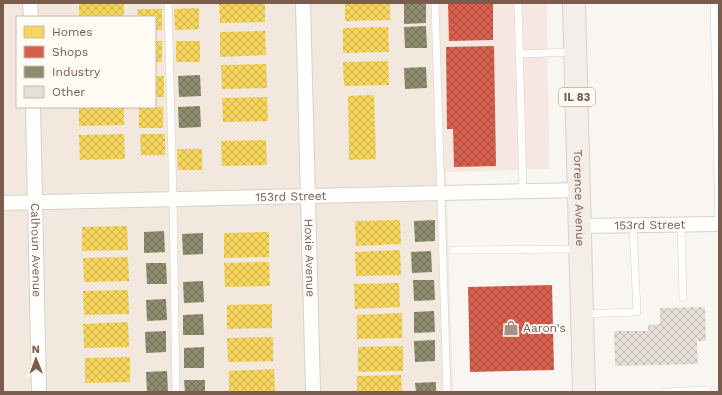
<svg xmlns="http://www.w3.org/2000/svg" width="722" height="395" font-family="'Work Sans',sans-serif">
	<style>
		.residential { fill: #f2e8de; fill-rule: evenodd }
		.commercial { fill: #f6e8e1 }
		.homes { fill: url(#homes-cross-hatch) }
		.shops { fill: url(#shops-cross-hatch) }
		.industry { fill: url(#industry-cross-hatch) }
		.building { fill: url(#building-cross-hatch) }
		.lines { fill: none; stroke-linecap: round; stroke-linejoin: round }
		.service-casing { stroke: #d7d1cb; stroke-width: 8 }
		.minor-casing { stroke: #d7d1cb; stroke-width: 16 }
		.primary-casing { stroke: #dad1cc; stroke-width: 24 }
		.service { stroke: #fefefd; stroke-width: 7 }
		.minor { stroke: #fefefd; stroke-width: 14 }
		.primary { stroke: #f3eee8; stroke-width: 22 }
		.labels { text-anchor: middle; stroke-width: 4; stroke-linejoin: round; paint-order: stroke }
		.shield { fill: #fffaf3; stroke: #a28b7f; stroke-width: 1 }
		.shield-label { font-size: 11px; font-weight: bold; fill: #7a5c4d }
		.street-label { font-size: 12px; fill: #7a5c4d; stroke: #fffaf3 }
		.poi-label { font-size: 12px; fill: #7a5c4d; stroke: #fffaf3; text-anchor: start }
	</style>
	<defs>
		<pattern id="homes-cross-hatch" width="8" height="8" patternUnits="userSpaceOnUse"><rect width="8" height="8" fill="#f6d55c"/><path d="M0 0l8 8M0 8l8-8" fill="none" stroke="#ccb04e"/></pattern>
		<pattern id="shops-cross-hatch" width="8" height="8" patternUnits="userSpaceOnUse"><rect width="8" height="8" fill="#d6604d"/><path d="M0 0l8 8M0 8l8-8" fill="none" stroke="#aa4f40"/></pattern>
		<pattern id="industry-cross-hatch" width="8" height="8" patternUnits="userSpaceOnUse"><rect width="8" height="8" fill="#8c8c6e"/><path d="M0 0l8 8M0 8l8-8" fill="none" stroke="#727058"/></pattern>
		<pattern id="building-cross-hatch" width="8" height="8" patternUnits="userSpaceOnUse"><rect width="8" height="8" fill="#e6ded7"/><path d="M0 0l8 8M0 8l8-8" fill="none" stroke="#bfb7b1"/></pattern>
	</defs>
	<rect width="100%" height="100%" fill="#f9f5f0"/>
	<path class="residential" d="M3,3H443L446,172L453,392H3ZM17,17H155V107H17Z"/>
	<path class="commercial" d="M443,3H547L549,169L446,172Z"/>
	<path class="homes" d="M79,3H124V17H79Z
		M219,3H265V22L220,23Z
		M345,3H390V20L345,21Z
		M199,8V29L175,30L174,9Z
		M137,9H162V30H155V17H138Z
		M388,27L389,52L343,53V28Z
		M265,31L266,55L220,57V32Z
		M155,41H162V62H155Z
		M176,41H200V62H176Z
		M388,61L389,85L344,86L343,62Z
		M266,64L267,88L222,89L221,65Z
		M155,76H164V97H155Z
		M374,95L376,159L349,160L348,96Z
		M267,97L268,121L223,122L222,98Z
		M79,107H124V125L79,126Z
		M139,107H163V128H139Z
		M124,134L125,159L80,160L79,135Z
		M140,134H165V155H141Z
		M266,140L267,165L222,166L221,141Z
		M177,149H202V170H178Z
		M400,220L401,244L356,246L355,221Z
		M127,226L128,250L82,251V227Z
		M269,232V257L224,258V233Z
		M400,250L401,275L356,276L355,252Z
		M128,257L129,281L84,282L83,258Z
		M269,262L270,286L225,287L224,263Z
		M399,283L400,307L355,309L354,284Z
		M128,290L129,314L84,315L83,291Z
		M272,304V328L227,329V305Z
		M402,313V338L357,339V315Z
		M128,322L129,347L84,348L83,324Z
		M273,337V361L228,362L227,338Z
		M403,346V371L358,372V347Z
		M130,357V382L85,383V358Z
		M274,369L275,392H229V371Z
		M401,375L402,392H357V376Z"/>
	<path class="shops" d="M448,3H493V40L449,41Z
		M494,46L496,166L454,167L453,129H447L446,47Z
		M552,285L554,370L470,372L468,287Z"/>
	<path class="industry" d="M404,3H426V23L404,24Z
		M717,21H719V37H718Z
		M426,26L427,48H405L404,27Z
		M426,67L427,88L405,89L404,68Z
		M200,75L201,96L179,97L178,76Z
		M200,106L201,127L179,128L178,107Z
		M435,220V241L415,242L414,221Z
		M164,231L165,252L144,253V232Z
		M203,233V254L183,255L182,234Z
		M431,251L432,272L412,273L411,252Z
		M146,263H166L167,284H147Z
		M413,280H434L435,300L414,301Z
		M203,281L204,302L184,303L183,282Z
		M166,299L167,320L147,321L146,300Z
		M434,311L435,332L414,333V312Z
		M203,314L204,335H183V315Z
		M166,331V352L146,353L145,332Z
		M435,340V361L415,362L414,341Z
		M204,347V368H184V348Z
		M167,371L168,392H147L146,372Z
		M184,380H205V392H185Z
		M436,382V392H416L415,383Z"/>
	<path class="building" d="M705,307L706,341H697L698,364L615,366L614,331H648V325L660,324V308Z"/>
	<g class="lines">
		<defs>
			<path id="service" d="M168,3L173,199L176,392
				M435,3L447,392
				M518,3L523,192
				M714,3L719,226
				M519,54L573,52
				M681,224L683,298
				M453,250L579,249
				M585,314L637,312L633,226
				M666,392L707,390"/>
			<g id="minor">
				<path d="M30,3L31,17"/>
				<path id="s1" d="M303,3L313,392"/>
				<path id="s2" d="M33,107L39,392"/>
				<path id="s3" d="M3,203L579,190"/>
				<path id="s4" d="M580,226L719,224"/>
			</g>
			<g id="primary">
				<path id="s5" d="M574,3L584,392"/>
			</g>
		</defs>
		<use href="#service" class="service-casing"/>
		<use href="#minor" class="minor-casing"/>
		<use href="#primary" class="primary-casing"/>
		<use href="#service" class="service"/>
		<use href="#minor" class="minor"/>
		<use href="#primary" class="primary"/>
	</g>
	<defs>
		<symbol id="shop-bare" viewBox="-9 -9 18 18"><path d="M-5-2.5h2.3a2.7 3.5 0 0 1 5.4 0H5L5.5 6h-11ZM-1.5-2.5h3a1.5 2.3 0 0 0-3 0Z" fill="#a69286" stroke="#fffaf3" stroke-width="2.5" paint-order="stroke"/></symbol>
	</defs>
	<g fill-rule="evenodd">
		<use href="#shop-bare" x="500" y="317" width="22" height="22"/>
	</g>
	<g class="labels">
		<rect class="shield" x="559" y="88" width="36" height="18" rx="3"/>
		<g class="shield-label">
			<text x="577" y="101">IL 83</text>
		</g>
		<g class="street-label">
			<text dy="4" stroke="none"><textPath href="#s3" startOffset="288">153rd Street</textPath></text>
			<text dy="4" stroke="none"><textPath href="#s5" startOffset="195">Torrence Avenue</textPath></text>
			<text dy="4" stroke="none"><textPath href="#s4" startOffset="70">153rd Street</textPath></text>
			<text dy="4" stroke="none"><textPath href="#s2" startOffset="143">Calhoun Avenue</textPath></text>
			<text dy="4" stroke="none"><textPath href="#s1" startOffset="255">Hoxie Avenue</textPath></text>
		</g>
		<g class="poi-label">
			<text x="523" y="332">Aaron's</text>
		</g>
	</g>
	<rect width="722" height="395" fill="none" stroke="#7a5c4d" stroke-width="8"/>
	<rect x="16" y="16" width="140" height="92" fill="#fffaf3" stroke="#cabbb1"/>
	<rect x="24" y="26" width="20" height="12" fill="#f6d55c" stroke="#cabbb1"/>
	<text x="52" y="36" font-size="12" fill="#7a5c4d">Homes</text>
	<rect x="24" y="46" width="20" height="12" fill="#d6604d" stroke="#cabbb1"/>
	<text x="52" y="56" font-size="12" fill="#7a5c4d">Shops</text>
	<rect x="24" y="66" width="20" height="12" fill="#8c8c6e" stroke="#cabbb1"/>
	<text x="52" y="76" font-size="12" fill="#7a5c4d">Industry</text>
	<rect x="24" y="86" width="20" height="12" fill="#e6ded7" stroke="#cabbb1"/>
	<text x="52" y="96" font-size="12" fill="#7a5c4d">Other</text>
	<g transform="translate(36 359) rotate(359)" stroke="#fffaf3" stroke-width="3" paint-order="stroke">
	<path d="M0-3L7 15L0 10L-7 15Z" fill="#7a5c4d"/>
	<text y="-6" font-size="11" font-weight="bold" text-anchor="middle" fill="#7a5c4d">N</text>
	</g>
</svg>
